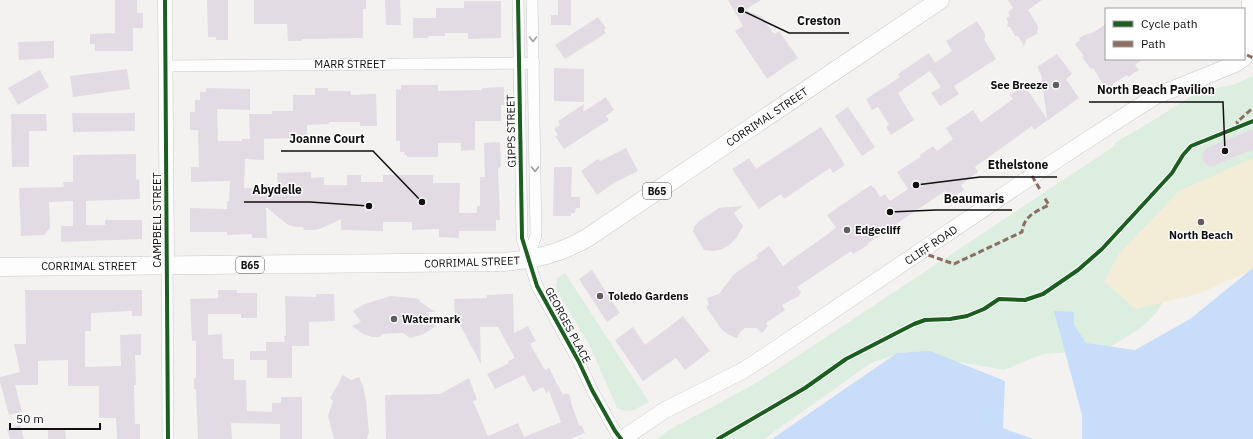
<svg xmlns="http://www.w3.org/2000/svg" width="1253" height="439" font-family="'IBM Plex Sans',sans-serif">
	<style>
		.green { fill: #dbeee0 }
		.sand { fill: #f3edd7 }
		.water { fill: #c7ddf9 }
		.building { fill: #e2dbe3 }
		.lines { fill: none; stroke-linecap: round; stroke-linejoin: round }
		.minor-casing { stroke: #cbc9c8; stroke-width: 12 }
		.tertiary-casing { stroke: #cbc9c8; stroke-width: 15 }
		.secondary-casing { stroke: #cbc9c8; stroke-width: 17 }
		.primary-casing { stroke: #cbc9c8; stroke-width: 19 }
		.minor { stroke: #fdfdfd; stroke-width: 11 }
		.tertiary { stroke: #fdfdfd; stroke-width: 14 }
		.secondary { stroke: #fdfdfd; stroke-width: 16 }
		.primary { stroke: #fdfdfd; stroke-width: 18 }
		.quiet { stroke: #8d6e63; stroke-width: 3; stroke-dasharray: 6 3; stroke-linecap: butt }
		.cycleway-casing { stroke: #fff; stroke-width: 6 }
		.cycleway { stroke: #1b5e20; stroke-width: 4 }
		.oneway { stroke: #9f9e9e }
		.poi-dot { fill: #605e5e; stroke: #fff; stroke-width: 1.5 }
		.labels { text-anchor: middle; stroke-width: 3; stroke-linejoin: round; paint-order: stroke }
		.shield { fill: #fff; stroke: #585757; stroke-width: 1 }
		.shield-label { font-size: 10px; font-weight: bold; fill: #110f0f }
		.street-label { font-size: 11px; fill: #110f0f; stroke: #fff }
		.poi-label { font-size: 11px; font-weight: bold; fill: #110f0f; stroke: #fff; text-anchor: start }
		.leader { fill: none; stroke: #110f0f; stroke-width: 1.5 }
		.callout-dot { fill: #110f0f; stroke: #fff; stroke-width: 1.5 }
		.callout-label { font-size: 12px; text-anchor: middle; font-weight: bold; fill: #110f0f; stroke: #fff; stroke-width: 3; stroke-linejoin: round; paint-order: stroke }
	</style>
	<rect width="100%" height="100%" fill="#f4f2f0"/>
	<path class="green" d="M1253,76V244L1168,294L1156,313L1142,327L1107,349L1043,354L1004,370L903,352L871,363L764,439H657L669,430L751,386L778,369L1113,147L1116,142L1149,123L1199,91L1233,85Z
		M565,273L649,402C635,409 632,414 617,408L589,344L557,291L556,285L558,278Z"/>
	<path class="sand" d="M1253,158V270L1198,294L1136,309L1104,282L1119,254L1179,191Z"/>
	<path class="water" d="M1253,268V439H1082V415L1054,311L1074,312V325L1086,343L1135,350L1190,319Z
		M930,351L1005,381L1003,428L1033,439H772L897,353Z"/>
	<path class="building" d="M115,0H137V13H143V28H133V51H95V44H90V34L115,33Z
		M207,0H228V40H216V37H208Z
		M254,0H366V9H363V38L302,39V41H288L287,24H254Z
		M385,0H400L401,25H386Z
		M558,0H571V25H551V15H558Z
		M728,0H761L745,10L762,17L774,34L779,31L798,58L767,79L735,31L743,26Z
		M1008,0H1042L1028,10L1038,26L1037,34L1027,39L1024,46L1018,36H1015L1010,27H1007L1008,22L1006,18L1010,16L1008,12L1013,8Z
		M464,1H501V38L468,39V33H445V36H428L429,38H413V18H436V8H464Z
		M598,17L606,28L604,30L606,33L565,59L555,45Z
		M977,21L985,34V38L984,39L996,59L954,86L959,94L940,106L931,93L941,87L930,71L898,93L914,120L891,135L886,127L889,125L878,107L872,110L866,99L900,77L898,74L929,53L935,63L952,51L946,41Z
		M1106,24V59H1143L1135,65L1139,70L1128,77L1127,75L1113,84L1112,95L1105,88L1093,68L1091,69L1082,57L1084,56L1075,44L1080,40L1079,38L1084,35L1092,33Z
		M54,41V58L19,60L18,42Z
		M1057,54L1072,74L1066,79L1079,98L1034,130L1032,126L975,167L978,172L961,185L964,190L951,199L945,191L867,244L868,245L853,254L851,251L797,287L801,292L799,296L782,305L785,310L766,323L768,326L762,333L756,328H745L740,332L737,338L729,335L722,330L706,307L709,305L707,298L719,294L734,274L758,258L756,255L769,246L783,266L836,228L827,215L871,185L873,188L874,187L880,197L885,194L890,201L908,189L897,172L920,157V155L933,146L937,151L953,139L946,128L973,110L981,122L1013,99L1010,95L1024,85L1047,119L1041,74L1037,67Z
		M554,68L584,69V102L554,101Z
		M127,69L130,89L73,97L70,76Z
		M40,70L49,87L18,105L8,88Z
		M401,85H438V91L482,90V88L504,87V105H501V121H475V150L461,151V143H438V157H407V155H404L405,152H400V141H396V89L401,90Z
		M206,88L250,89V110L217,109L218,141H242V139H250L249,114H272V111H293V95H315V88H328V91H351V95L376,94L377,126H360V122H329V124L307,125V137H298V138L264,139V160L245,159L244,188L278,187L277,173L311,172V178L324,177V185H347V175H361V182H383V175H433V183H460L459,213H477V206H480V177H485L484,143L500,142L501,167L498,168L500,220H496V231H459V238L439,237V229L412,230V222H383V231L341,230V219L322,228L315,230H304L303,227H296L288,225L266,207L267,238H252V234L227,235V232H190V208L227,209V201H229L230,181L191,182V167H199L198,130H190V112H195V100H200V92H206Z
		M606,97L614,110L606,116L609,120L564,149L555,136L558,135L554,129L560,125L558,121L584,104L583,112Z
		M848,107L875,147L862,156L835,116Z
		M72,113H135V131L73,132Z
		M11,114H46L47,131H29V167H12Z
		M821,127L845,165L833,173L830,168L784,199L781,194L759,209L732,169L749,158L756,169Z
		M1253,129V149L1213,166H1209L1206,164L1202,158L1203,153L1207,148Z
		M626,148L638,171L616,182L597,195L581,171L598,159L600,161Z
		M136,154V180L139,179L140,199L86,201V225H105V220H142V239L61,242V226H73V201L49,202L50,228L44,235L21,236L19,188L64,187L63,182H73V155Z
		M554,167H572L571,197H580V208H576L575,213H571V216H553Z
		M743,206L734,213L743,226L737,237L728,246L722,249L714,251L704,250L693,232L694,227L699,221L719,208Z
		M592,270L620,313L607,322L579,279Z
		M25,290H142V316H132V311L91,313V331H85V367L121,366L120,335L141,334V355H135L136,385H134L135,424H140V439H117L116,418H99V386H68V360L38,361V385H15L22,412L9,415L0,382V377L20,372L14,344H26Z
		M218,290H237V293H257V318H241V314H208V335L222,334L223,359H234V380H246L247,411L272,412V403H281V397H302V439H280V424L231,423L232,439H198L196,389H194V378H196V341H192L190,299L218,298Z
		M316,294H334L335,321L309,322V346H292V378H267V360H250V351H266V342H285L284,336H286L285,296L316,297Z
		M513,294L514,333L528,326L536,341L530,344L545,370L549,368L563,395L567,393L570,396L571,403L579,425L582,426L585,433L570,439H386L385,395L440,394L469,378L477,400L473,401L488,436L518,423L524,437L561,422L549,391L546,393L543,387L533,392L524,375L495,389L487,374L509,363L508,361L515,358L498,327H480L481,364L455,316L454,299L487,298V295Z
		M391,296L414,298L419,299V301L435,312H427L436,326L424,334L410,338L403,333H399L383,334L379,337H372L363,334L352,326L361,322L353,311L365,304Z
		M683,316L710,351L685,370L676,358L643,381L615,340L633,327L645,345Z
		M343,375L351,380L359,377L363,386L366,401L369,432L367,439H334L328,416L333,401L330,398Z
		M20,425L24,439H10L7,429Z
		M65,429L66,439H48V430Z"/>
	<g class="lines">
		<defs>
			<path id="minor" d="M518,0L522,238L537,286L579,362L592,390L615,431L621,439
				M165,66L534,63
				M528,260L536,235L532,0
				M167,266L168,439"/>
			<path id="tertiary" d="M165,0L167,266"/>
			<path id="secondary" d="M1244,58C1253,48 1250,15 1250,0
				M622,439L665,410L744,370L767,355L1032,176L1132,111L1156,96L1235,64L1243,59"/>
			<path id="primary" d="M0,267L504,262C536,259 559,254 587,238L940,0"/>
		</defs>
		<use href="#minor" class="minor-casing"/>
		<use href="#tertiary" class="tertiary-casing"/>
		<use href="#secondary" class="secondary-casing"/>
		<use href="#primary" class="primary-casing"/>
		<use href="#minor" class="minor"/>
		<use href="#tertiary" class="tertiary"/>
		<use href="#secondary" class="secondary"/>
		<use href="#primary" class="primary"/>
		<path class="quiet" d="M1247,55L1253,58
			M1239,127L1237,122L1253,108
			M1032,176L1041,191
			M920,252L954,264L1022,232C1024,216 1035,212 1049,205L1044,197"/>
		<defs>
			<path id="cycleway" d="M165,0L168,439
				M518,0L522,238L537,286L579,362L592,390L615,431L621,439
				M718,439L805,388L846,359L914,324L925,320L950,319L967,316L984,309L999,299L1025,300L1043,294L1078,270L1102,249L1172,173L1183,155L1191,146L1253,121"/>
		</defs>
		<use href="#cycleway" class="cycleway-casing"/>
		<use href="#cycleway" class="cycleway"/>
	</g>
	<defs><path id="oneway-chevron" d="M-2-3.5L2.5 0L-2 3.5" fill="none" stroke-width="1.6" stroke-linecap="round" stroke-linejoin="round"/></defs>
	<g class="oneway">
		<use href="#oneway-chevron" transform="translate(533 39) rotate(89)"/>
		<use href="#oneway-chevron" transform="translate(535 169) rotate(89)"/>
	</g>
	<g class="poi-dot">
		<circle cx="1056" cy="85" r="4"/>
		<circle cx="1201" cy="222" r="4"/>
		<circle cx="847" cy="230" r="4"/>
		<circle cx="600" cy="296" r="4"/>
		<circle cx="394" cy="319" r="4"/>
	</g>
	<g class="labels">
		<g class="shield">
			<rect x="643" y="183" width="28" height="16" rx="3"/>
			<rect x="236" y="257" width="28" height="16" rx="3"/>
		</g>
		<g class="shield-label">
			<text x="657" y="195">B65</text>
			<text x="250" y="269">B65</text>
		</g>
		<g class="street-label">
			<text x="350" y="68">MARR STREET</text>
			<text transform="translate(767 117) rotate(-34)" y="4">CORRIMAL STREET</text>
			<text transform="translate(511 131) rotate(-91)" y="4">GIPPS STREET</text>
			<text transform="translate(157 220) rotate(-90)" y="4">CAMPBELL STREET</text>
			<text transform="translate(931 245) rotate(-34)" y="4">CLIFF ROAD</text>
			<text transform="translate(472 262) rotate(-2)" y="4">CORRIMAL STREET</text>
			<text x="89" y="270">CORRIMAL STREET</text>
			<text transform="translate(568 325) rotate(62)" y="4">GEORGES PLACE</text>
		</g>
		<g class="poi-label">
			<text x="1048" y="89" text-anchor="end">See Breeze</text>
			<text x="855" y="234">Edgecliff</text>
			<text x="1201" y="239" text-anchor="middle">North Beach</text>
			<text x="608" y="300">Toledo Gardens</text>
			<text x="402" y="323">Watermark</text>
		</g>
	</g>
	<path class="leader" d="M741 10L789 33H849M1225 151L1223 102H1089M422 202L373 151H281M916 185L980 177H1057M369 206L310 202H244M890 212L936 210H1012"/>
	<g class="callout-dot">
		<circle cx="741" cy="10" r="4"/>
		<circle cx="1225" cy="151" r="4"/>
		<circle cx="422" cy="202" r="4"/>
		<circle cx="916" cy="185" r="4"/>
		<circle cx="369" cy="206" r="4"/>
		<circle cx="890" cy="212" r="4"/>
	</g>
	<g class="callout-label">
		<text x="819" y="25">Creston</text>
		<text x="1156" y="94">North Beach Pavilion</text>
		<text x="327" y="143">Joanne Court</text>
		<text x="1018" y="169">Ethelstone</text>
		<text x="277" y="194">Abydelle</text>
		<text x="974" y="203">Beaumaris</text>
	</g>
	<rect x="1105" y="8" width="140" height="52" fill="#ffffff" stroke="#a09f9f"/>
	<rect x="1113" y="21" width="20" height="6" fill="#1b5e20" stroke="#a09f9f"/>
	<text x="1141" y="28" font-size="12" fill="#110f0f">Cycle path</text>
	<rect x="1113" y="41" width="20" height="6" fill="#8d6e63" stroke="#a09f9f"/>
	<text x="1141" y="48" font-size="12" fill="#110f0f">Path</text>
	<path d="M10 423v6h90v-6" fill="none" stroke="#110f0f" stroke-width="2"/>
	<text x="16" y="423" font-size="12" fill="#110f0f" stroke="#ffffff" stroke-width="3" paint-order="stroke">50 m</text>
</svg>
